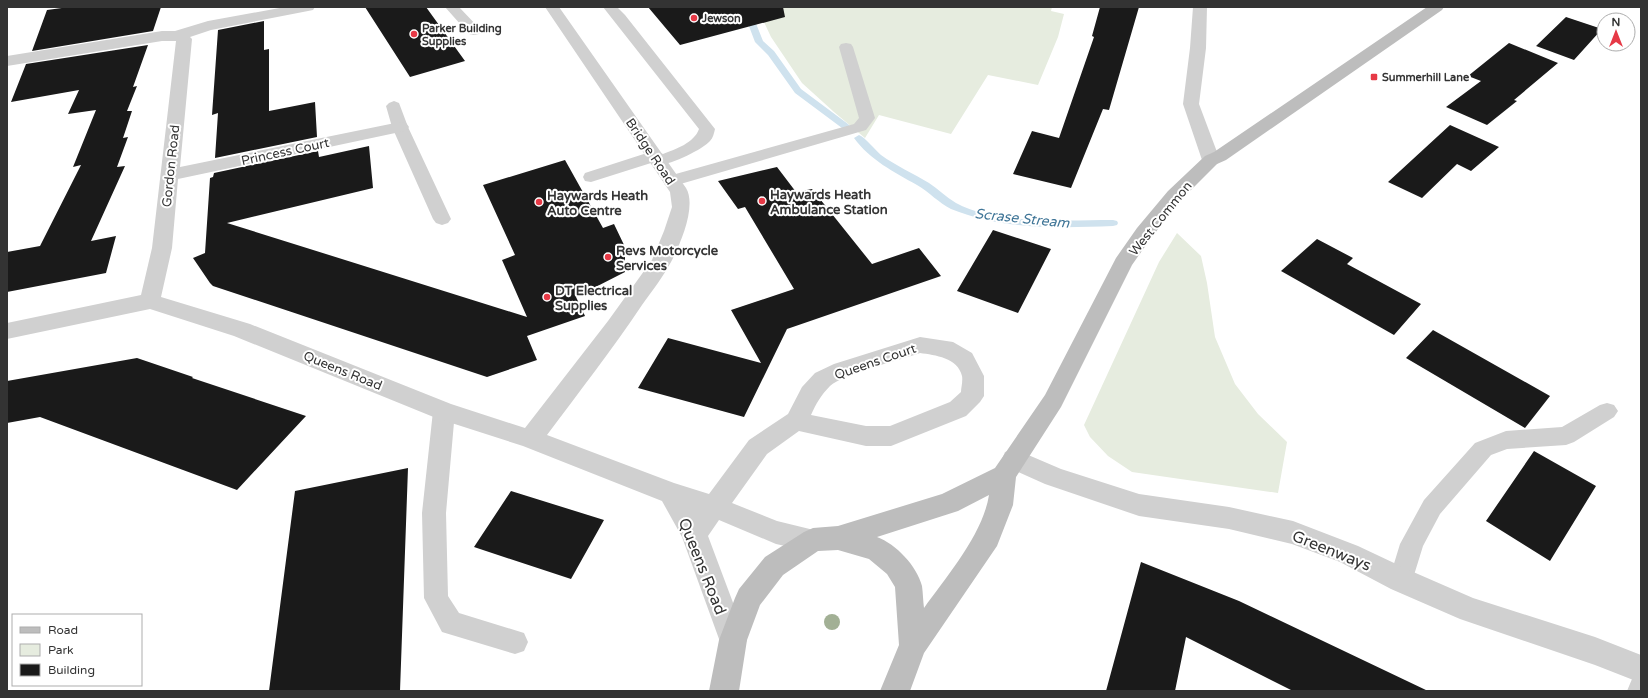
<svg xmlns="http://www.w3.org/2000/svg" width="1648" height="698" font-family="'Varela Round',sans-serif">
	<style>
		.green { fill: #e6ecdf }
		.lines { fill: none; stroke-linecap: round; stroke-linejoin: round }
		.stream { fill: #cfe2ee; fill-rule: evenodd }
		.building { fill: #1a1a1a }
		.service { fill: #d0d0d0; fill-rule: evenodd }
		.minor { fill: #d0d0d0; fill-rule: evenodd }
		.tertiary { fill: #d0d0d0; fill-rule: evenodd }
		.secondary { fill: #bdbdbd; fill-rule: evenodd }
		.tree { fill: #a2b095 }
		.poi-dot { fill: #e63946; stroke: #fff; stroke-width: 1.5 }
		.labels { text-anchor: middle; stroke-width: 4; stroke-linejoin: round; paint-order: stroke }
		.far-poi-label { font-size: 11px; font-weight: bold; fill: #333; stroke: #fff; text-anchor: start }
		.street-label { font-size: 13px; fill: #333; stroke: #fff }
		.poi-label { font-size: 13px; font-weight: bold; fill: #333; stroke: #fff; text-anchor: start }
		.water-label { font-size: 14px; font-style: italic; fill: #3f7597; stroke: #fff }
		.near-street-label { font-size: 16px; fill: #333; stroke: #fff }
	</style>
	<rect width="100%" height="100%" fill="#fff"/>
	<path class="green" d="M757,7H1052L1051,11L1064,14L1058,37L1038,85L988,75L951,134L879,115L865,138L834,112L802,83L771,37Z
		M1177,233L1201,256L1207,283L1215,337L1235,384L1258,414L1287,442L1278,493L1132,472L1108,456L1090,437L1084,425L1159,262Z"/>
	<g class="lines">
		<path class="stream" d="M744,7H752L755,21L763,41L774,51L801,89L848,124L850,126L848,128H842L795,93L768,55L755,42L747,21Z
			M859,135C865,137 875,150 881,155C896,166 913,173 929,183C938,189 946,197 956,203C996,225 1068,220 1113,220L1117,221L1118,223L1117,225L1113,226C1060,228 1002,230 951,209C939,203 929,192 917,185C894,172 870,160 854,138Z"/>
	</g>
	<path class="building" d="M69,7H161L153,31L32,51L47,10Z
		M365,7H426L465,61L410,77Z
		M648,7H783L785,17L680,45Z
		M1100,7H1139L1109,110L1103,109L1071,188L1013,174L1032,131L1059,138L1094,37L1092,36Z
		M1566,17L1602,29L1574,60L1536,46Z
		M264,21V50L269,49V111L315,102L317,137L215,158L218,113L212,115L218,30Z
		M1509,43L1558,63L1514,100L1517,101L1487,125L1446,107L1481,81L1468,76Z
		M148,45L133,87L137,86L127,111H132L123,138L128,137L117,167L125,166L91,241L116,236L106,273L7,292V252L40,246L81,165L73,167L96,110L68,114L79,90L11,102L26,64Z
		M1450,125L1499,147L1471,171L1457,164L1422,198L1388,182Z
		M369,146L373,188L227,223L527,317L502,260L515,255L483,185L565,160L603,228L614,224L625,247V272L576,297L585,316L527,336L537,360L487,377L213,286L210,283L193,258L205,253L210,178L213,177L214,173L318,151L319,157Z
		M777,167L796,192L812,189L872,264L919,248L941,276L787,329L744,417L638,388L668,338L761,363L731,310L794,289L745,207L738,209L718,181Z
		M993,230L1051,249L1018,313L957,291Z
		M1317,239L1353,258L1347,264L1421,304L1394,335L1281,271Z
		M1433,330L1550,396L1525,428L1406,358Z
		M137,358L193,377L192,378L306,416L237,490L40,417L7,423V381Z
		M1534,451L1596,486L1550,561L1486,521Z
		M408,468L400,691H269L295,491Z
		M511,491L604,520L571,579L474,547Z
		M1141,562L1239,601L1428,691H1293L1186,637L1175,691H1106Z"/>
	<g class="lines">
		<path class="service" d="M445,7H459L479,28L481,31L479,34L474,35L469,34Z
			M603,7H617L625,15L715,129C714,133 713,138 710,141C702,150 661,171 651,163L591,182L585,181L583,177L585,173L650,152L656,151L663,154C676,149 694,143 699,129Z
			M846,43L851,44L853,47L875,118L866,130L677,185L671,186L665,185L663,181L665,177L854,124L859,118L839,47L841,44Z
			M394,101L399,103L408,127L451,219L448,223L442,225L436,223L433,219L392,127L386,106L389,103Z
			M444,403L451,405L455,411L446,513L448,596L459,613L524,633L528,642L524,651L515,654L442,632L424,598L422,513L433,411L437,405Z
			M1607,403L1614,405L1618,411L1614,417L1574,442L1566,445L1507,449L1491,455L1440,514L1423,546L1410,588L1401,591L1392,588L1389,580L1400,544L1424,500L1475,443L1506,431L1562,427L1600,405Z
			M1641,675V691H1627L1632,679Z"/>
		<path class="minor" d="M285,7H315L313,10L308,11L211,30L190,37L192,39L180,167L400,122L406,123L409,127L406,131L400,132L178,179L172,248L161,297L250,324L451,404L525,428L608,321L652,260L664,231L672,207L670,192L545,7H559L686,188C697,206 680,245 671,262C663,277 652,291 642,305C612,350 579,392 547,435L674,483L709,494L749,440L788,414L802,387L815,373L834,364L920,337L953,342L972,353L984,376V396L980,402L966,416L891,446H866L799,431L767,454L732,503L777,521L822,532L826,540L822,548L813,552L776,544L719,520L708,536L747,640L743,650L733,654L723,650L682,537L662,501L523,446L436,418L234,336L150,309L7,339V323L141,295L152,248L176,41H162L7,66V56L162,31H175L208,21ZM920,353C935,355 958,358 962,376C963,381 961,388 961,392L950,402L890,426H866L811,415C816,404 821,395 830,386C843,374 900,360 920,353Z
			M1014,449L1061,469L1139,494L1229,507L1293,521L1358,546L1411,571L1473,598L1595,637L1641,655V683L1595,665L1460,619L1391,589L1340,562L1292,544L1229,529L1139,516L1045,484L1005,466L1002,459L1005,452Z"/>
		<path class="tertiary" d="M1193,7H1207L1206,48L1199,104L1220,160L1217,164L1211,166L1205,164L1202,160L1183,104L1190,48Z"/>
		<path class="secondary" d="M1427,7H1444L1442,10L1226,160L1217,164L1182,199L1151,238L1132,265L1061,407L1016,477L1013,505L997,546L924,653L910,691H880L899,645L895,587L887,574L869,559L838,550L818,551L783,575L760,605L747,640L739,691H709L719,640L735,598L739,589L765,557L804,532L813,528L838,526L942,494L995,468L1045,395L1116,258L1137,228L1168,191L1205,156L1214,152ZM989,495C983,534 947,576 924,608C923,601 923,593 922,586C917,566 896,544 877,537L958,511Z"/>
	</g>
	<circle class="tree" cx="832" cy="622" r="8"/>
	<g class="poi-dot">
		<circle cx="694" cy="18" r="4"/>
		<circle cx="414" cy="34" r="4"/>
		<rect x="1370" y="73" width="8" height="8" rx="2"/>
		<circle cx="762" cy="201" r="4"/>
		<circle cx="539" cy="202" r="4"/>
		<circle cx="608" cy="257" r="4"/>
		<circle cx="547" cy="297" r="4"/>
	</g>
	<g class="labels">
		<g class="far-poi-label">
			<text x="702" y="22">Jewson</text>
			<text x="422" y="32">Parker Building<tspan x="422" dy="13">Supplies</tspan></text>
			<text x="1382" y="81">Summerhill Lane</text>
		</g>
		<g class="street-label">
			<text transform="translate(285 151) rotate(-12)" y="5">Princess Court</text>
			<text transform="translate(651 151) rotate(56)" y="5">Bridge Road</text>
			<text transform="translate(170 166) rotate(-84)" y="5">Gordon Road</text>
			<text transform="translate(1160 218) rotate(-51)" y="5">West Common</text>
			<text transform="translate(875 361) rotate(-19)" y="5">Queens Court</text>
			<text transform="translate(343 370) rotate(22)" y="5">Queens Road</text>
		</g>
		<g class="poi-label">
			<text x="770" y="199">Haywards Heath<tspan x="770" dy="15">Ambulance Station</tspan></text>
			<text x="547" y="200">Haywards Heath<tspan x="547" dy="15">Auto Centre</tspan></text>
			<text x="616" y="255">Revs Motorcycle<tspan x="616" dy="15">Services</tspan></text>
			<text x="555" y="295">DT Electrical<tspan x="555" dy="15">Supplies</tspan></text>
		</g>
		<g class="water-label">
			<text transform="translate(1022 218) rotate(6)" y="5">Scrase Stream</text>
		</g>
		<g class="near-street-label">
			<text transform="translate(1332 550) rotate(22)" y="6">Greenways</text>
			<text transform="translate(703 566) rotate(68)" y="6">Queens Road</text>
		</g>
	</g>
	<rect width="1648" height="698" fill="none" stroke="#333333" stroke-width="16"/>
	<rect x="12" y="614" width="130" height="72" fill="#ffffff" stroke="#adadad"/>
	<rect x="20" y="627" width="20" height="6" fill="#bdbdbd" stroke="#adadad"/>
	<text x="48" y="634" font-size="12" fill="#333333">Road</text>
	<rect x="20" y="644" width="20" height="12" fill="#e6ecdf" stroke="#adadad"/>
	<text x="48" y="654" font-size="12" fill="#333333">Park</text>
	<rect x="20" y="664" width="20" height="12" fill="#1a1a1a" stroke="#adadad"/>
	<text x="48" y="674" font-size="12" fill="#333333">Building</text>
	<g transform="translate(1616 32)"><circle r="19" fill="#ffffff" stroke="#adadad"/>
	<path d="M0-3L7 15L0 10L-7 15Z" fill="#e63946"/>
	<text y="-6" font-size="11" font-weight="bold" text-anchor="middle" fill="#333333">N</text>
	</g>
</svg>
